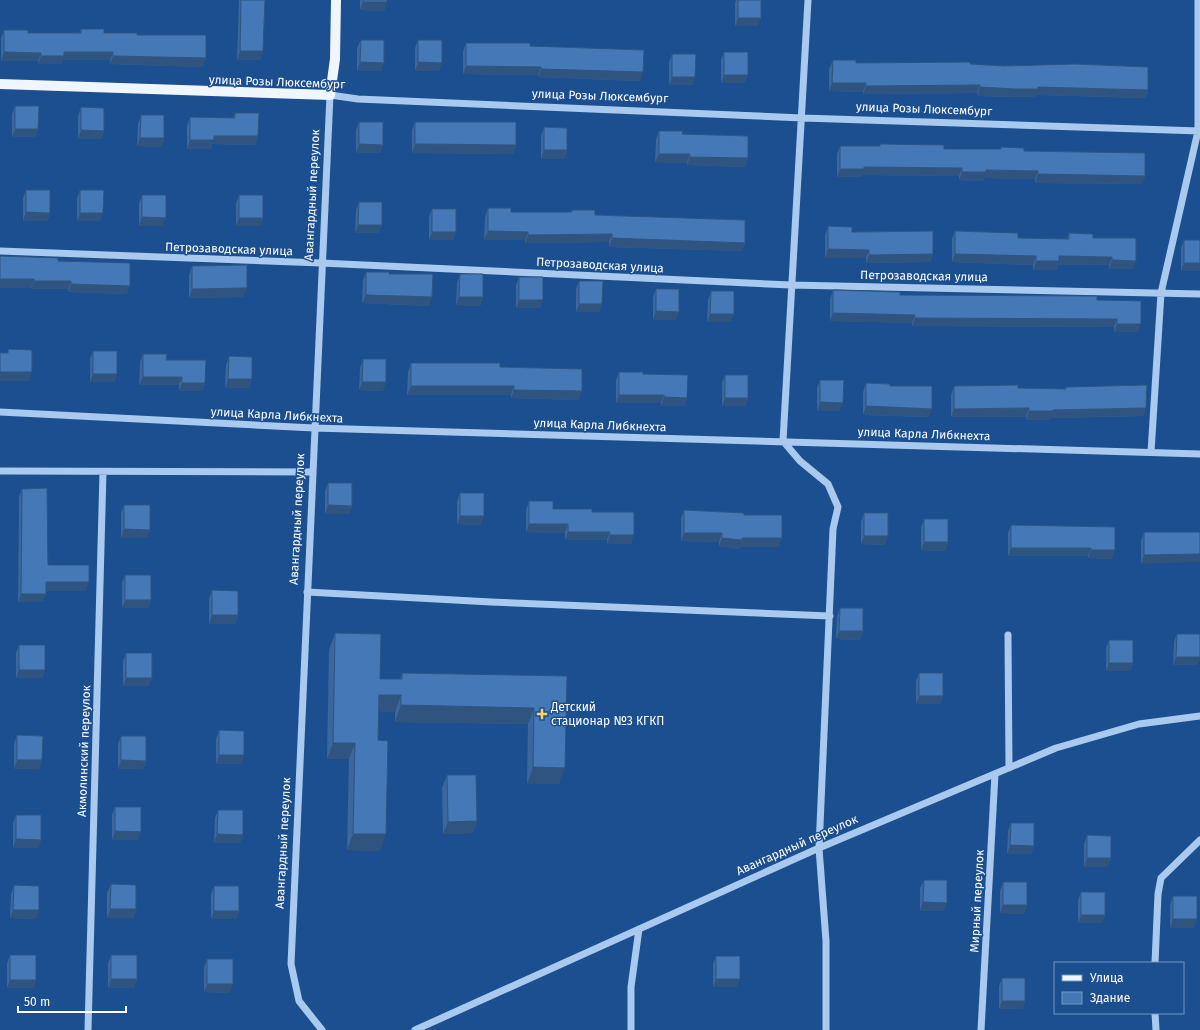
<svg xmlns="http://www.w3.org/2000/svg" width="1200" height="1030" font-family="'Fira Sans',sans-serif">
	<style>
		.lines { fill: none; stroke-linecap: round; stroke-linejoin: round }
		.minor { stroke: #a9c9ee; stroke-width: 7 }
		.major { stroke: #f0f6ff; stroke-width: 10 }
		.wall { fill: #3a679d }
		.shaded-wall { fill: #305480 }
		.building { fill: #4478b7; stroke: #305480 }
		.poi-dot { fill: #ffd166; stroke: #1b4f8f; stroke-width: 1.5 }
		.labels { text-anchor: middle; stroke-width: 3; stroke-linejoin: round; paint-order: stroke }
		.street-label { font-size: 12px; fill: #fff; stroke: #1b4f8f }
		.poi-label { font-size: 12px; fill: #fff; stroke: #1b4f8f; text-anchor: start }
	</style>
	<rect width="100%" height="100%" fill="#1b4f8f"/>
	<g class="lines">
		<path class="minor" d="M808,0L783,441L800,461L828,484L838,507L833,529L819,848L826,941V1030
			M0,251L321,263L791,285L1200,294
			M0,412L314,428L1200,454
			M1151,452L1161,293L1198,131V0
			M0,471L312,472
			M307,592L491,602L830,616
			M1008,635L1009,768
			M1155,963L1158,894L1161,878L1200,840
			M1155,1013L1156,1030
			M88,1030L103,472
			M322,1030L299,1001L291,964L330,95L358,99L803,118L1200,131
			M415,1030L819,848L1056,748L1139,724L1200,716
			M631,1030V987L639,929
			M981,1030L995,774"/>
		<path class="major" d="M0,84L330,95L335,59L336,0"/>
	</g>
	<path class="wall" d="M239,0H265L260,60H237Z
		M360,0H387L384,11L360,10Z
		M736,0H761L758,26H735V3Z
		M81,29L104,33L137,35L203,67L110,64V60H63L61,64H38V61H1V38L4,30L28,33H79Z
		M361,40L381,71H357V48Z
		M418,40L439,71H415V48Z
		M466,43L530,46L640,81L538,77V75L463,74V51Z
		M724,52L748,75L744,83H721V60Z
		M672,54L695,77L692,85H669V62Z
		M833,60L856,63L970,64L1148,90L1145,98L1036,95L1035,97H1012L977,96V93L863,94V92L829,91V69Z
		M15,106L38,129L35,137H12V114Z
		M81,107L104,131L101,139H78V116Z
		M235,113L258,136L255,145L212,144L211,149H187V126L190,117L233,118Z
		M141,115L164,138L161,147L137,146L138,124Z
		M359,122L383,145L380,153H356V130Z
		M415,122L516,145L513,154L412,153V130Z
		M544,127L567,150L564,159H541V136Z
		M659,131L682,134L748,158L745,167L687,165V163L655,162L656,139Z
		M880,144L944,149H1000L1001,147L1024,151L1145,176L1142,184L1035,183V179L984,178L983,181L959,180V176L862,175L861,177H837V154L840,146H879Z
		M26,190L50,213L47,221H23V198Z
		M80,190L100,221H77V198Z
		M142,195L163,226H139V203Z
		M239,195L263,218L260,226H236V203Z
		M359,202L379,233H355L356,210Z
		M488,208L511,212H571L572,210L745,243L742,251L609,247V242L525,243V240H484L485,217Z
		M432,209L456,232L453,240H429V217Z
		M828,226L852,232L933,254L930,262L866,263V258H825V235Z
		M955,231L1018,238L1067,239L1069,233L1093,238L1133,269H1109V265H1058L1056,270H1033V265L952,262V239Z
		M1184,240H1200V271H1181V248Z
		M58,261L127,294L68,292V289H31V288H0Z
		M192,266L243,297L189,298V275Z
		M366,272L389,274L429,306L362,303L363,280Z
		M460,274L483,297L480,306L456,305L457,283Z
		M519,277L543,300L539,308H516V285Z
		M579,281L602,304L599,312H576V289Z
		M656,289L676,320H653V297Z
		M833,290L900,295L1097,300L1138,332H1114V327L912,326V323L830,321V299Z
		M711,291L734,314L731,322H707L708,300Z
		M93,351L117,374L114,382H90V359Z
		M143,354L166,360L205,383L202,391H179V385H139L140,362Z
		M229,356L252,379L249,388H225L226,365Z
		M363,359L383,391L359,390L360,368Z
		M411,363L500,367L582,391L578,400L511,398V395H407L408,372Z
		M619,372L643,374L687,398L684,406H661V403H616V380Z
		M725,375L748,398L745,406H722V383Z
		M820,380L840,411H817V388Z
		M866,383L890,386L929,417L863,415V392Z
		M954,386L1018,388L1065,389L1066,387L1146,408L1143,416L1050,418V420H1026V417H951V395Z
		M328,483L352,506L349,514H325V491Z
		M22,489L48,565L86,591H46V594L43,602H18L19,497Z
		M460,493L481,525L457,524V502Z
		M529,501L553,509L592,512L631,544H607V540H565V533L526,532V510Z
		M124,505L150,530L147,538H121V513Z
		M684,510L744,515L779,547H740L739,549L719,546V542L681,541V518Z
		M864,513L885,545L861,544V522Z
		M924,519L948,542L945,551L921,550V528Z
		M1011,525L1115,527L1112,559L1088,558V556H1008V533Z
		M1144,532H1200L1141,564V541Z
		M125,575L151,600L148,608H122V583Z
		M212,590L238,615L235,624H209V599Z
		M840,608L863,631L860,640L836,639L837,616Z
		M335,633L380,679H400L402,673L567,676L559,784H527L528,724L395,722V712L379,711L378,740L380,851L347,850L349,759H327L329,650Z
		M1177,634L1198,661L1197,665H1173L1174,642Z
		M1109,640L1133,663L1130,671H1106V648Z
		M19,645L45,670L42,678H16V653Z
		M126,653L152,678L148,686H123V661Z
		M919,673L943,696L940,704H916V681Z
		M219,730L244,755L241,764H216V739Z
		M17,735L42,760L39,769H14V744Z
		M121,736L146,761L143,769H118V744Z
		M447,775L477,821L473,833L443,834L442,788Z
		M115,807L138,840H112V815Z
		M218,810L243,835L240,843H214L215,818Z
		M16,815L41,840L38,848H13V823Z
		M1011,823L1034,846L1031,854H1007L1008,831Z
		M1087,835L1111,858L1107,867H1084V844Z
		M924,880L944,911H920V888Z
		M1003,882L1027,905L1024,914L1000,913V891Z
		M111,884L136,909L133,918H107V893Z
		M14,885L36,919L10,918L11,894Z
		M214,886L239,911L236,919H211V894Z
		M1081,892L1105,915L1102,923H1078V900Z
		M1173,896L1194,928H1170V905Z
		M10,955L36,980L33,988H7V963Z
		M111,955L137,979L134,988H108V963Z
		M716,956L737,987H713V964Z
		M207,959L230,993L204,992V968Z
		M1002,978L1025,1001L1022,1009H999V986Z"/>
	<path class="shaded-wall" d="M363,2H387L384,11L360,10Z
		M738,18H761L758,26H735Z
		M240,51H263L260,60H237Z
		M4,52L41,53L38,61H1Z
		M64,52H113L110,60H63L61,64H38L41,56Z
		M113,56L206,58L203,67L110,64Z
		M360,62L384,63L381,71H357Z
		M418,62L442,63L439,71H415Z
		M466,66L541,67L538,75L463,74Z
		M541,69L643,72L640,81L538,77Z
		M724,75H748L744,83H721Z
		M672,77H695L692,85H669Z
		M832,83H866L863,92L829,91Z
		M980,85L977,93L863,94L866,86Z
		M980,87H1038L1148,90L1145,98L1036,95L1035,97H1012L977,96Z
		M15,129H38L35,137H12Z
		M81,130L104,131L101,139H78Z
		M214,136H258L255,145L212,144L211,149H187L190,140Z
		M140,138H164L161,147L137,146Z
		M359,144L383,145L380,153H356Z
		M415,144L516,145L513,154L412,153Z
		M544,150H567L564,159H541Z
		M659,154H690L687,163L655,162Z
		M690,157L748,158L745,167L687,165Z
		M864,167L962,168L959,176L862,175L861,177H837L840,169Z
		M986,170L1038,171L1035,179L984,178L983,181L959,180L962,172Z
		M1038,174L1145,176L1142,184L1035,183Z
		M26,212L50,213L47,221H23Z
		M80,213H103L100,221H77Z
		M142,217L166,218L163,226H139Z
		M239,218H263L260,226H236Z
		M358,225H382L379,233H355Z
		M488,231L528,232L525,240H484Z
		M432,232H456L453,240H429Z
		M612,234L609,242L525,243L528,235Z
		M612,238L745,243L742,251L609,247Z
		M828,249L869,250L866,258H825Z
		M933,254L930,262L866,263L869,255Z
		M955,254L1036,256L1033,265L952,262Z
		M1059,256L1112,257L1109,265H1058L1056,270H1033L1036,261Z
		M1112,260L1136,261L1133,269H1109Z
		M1184,263H1200V271H1181Z
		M0,279H34L31,288H0Z
		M34,281H71L68,289H31Z
		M71,284L130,286L127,294L68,292Z
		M247,288L243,297L189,298L192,289Z
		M366,295L432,297L429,306L362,303Z
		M459,297H483L480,306L456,305Z
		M519,300H543L539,308H516Z
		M579,304H602L599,312H576Z
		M656,311L679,312L676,320H653Z
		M833,313L915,315L912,323L830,321Z
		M710,314H734L731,322H707Z
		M915,318L1117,319L1114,327L912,326Z
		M1117,324H1141L1138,332H1114Z
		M0,372H32L29,381H0Z
		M93,374H117L114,382H90Z
		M143,377H182L179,385H139Z
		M228,379H252L249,388H225Z
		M362,382H386L383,391L359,390Z
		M182,383H205L202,391H179Z
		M411,386H514L511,395H407Z
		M514,390L582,391L578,400L511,398Z
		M619,395H664L661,403H616Z
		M664,397L687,398L684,406H661Z
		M725,398H748L745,406H722Z
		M820,402L843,403L840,411H817Z
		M866,406L932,409L929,417L863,415Z
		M1029,408L1026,417H951L954,409Z
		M1146,408L1143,416L1050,418V420H1026L1029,411L1053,410Z
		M328,505L352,506L349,514H325Z
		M460,516H484L481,525L457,524Z
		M529,524H568L565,533L526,532Z
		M124,529L150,530L147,538H121Z
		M568,532H610L607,540H565Z
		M684,533H722L719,542L681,541Z
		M610,535H634L631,544H607Z
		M864,536H888L885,545L861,544Z
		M722,538H782L779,547H740L739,549L719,546Z
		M924,542H948L945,551L921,550Z
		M1011,548H1091L1088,556H1008Z
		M1091,550H1115L1112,559L1088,558Z
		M1200,554V562L1141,564L1144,555Z
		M46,582H89L86,591H43Z
		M21,594H46L43,602H18Z
		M125,600H151L148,608H122Z
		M212,615H238L235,624H209Z
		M839,631H863L860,640L836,639Z
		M1200,652V661H1198L1197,665H1173L1176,657Z
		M1109,663H1133L1130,671H1106Z
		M19,670H45L42,678H16Z
		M126,678H152L148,686H123Z
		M379,695H401L395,712L373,711Z
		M919,696H943L940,704H916Z
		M401,705L534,708L528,724L395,722Z
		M333,743H355L349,759H327Z
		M219,755H244L241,764H216Z
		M17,760H42L39,769H14Z
		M121,760L146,761L143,769H118Z
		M533,767L565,768L559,784H527Z
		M477,821L473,833L443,834L448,822Z
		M115,831L141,832L138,840H112Z
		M217,834L243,835L240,843H214Z
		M353,834H386L380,851L347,850Z
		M16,839L41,840L38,848H13Z
		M1010,845L1034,846L1031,854H1007Z
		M1087,858H1111L1107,867H1084Z
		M923,902L947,903L944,911H920Z
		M1003,905H1027L1024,914L1000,913Z
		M110,909H136L133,918H107Z
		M13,910H39L36,919L10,918Z
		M214,911H239L236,919H211Z
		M1081,915H1105L1102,923H1078Z
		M1173,919H1197L1194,928H1170Z
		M111,979H137L134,988H108Z
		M716,979H740L737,987H713Z
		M10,980H36L33,988H7Z
		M207,984H233L230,993L204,992Z
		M1002,1001H1025L1022,1009H999Z"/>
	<path class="building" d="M241,0H265L263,51H240Z
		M363,0H387V2H363Z
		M738,0H761V18H738Z
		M81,29H104V33H137V35H206V58L113,56V52H64V56H41V53L4,52V30H28V33H81Z
		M361,40H384V63L360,62Z
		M418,40H442V63L418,62Z
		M466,43H530V46L644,50L643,72L541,69V67L466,66Z
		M724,52H748V75H724Z
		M672,54H696L695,77H672Z
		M833,60H856V63L970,62V64L1004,66L1075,64L1148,67V90L1038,87V89H1015L980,87V85L866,86V83H832Z
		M15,106H39L38,129H15Z
		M81,107L104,108V131L81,130Z
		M235,113H259L258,136H214V140H190V117L235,118Z
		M141,115H164V138H140Z
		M359,122H383V145L359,144Z
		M415,122H516V145L415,144Z
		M544,127L567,128V150H544Z
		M659,131H683L682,134L748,136V158L690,157V154H659Z
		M880,144L944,145V149H1001V147L1024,148V151L1145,153V176L1038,174V171L986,170V172H962V168L864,167V169H840V146H880Z
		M26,190H50V213L26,212Z
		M80,190H104L103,213H80Z
		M142,195H166V218L142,217Z
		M239,195H263V218H239Z
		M359,202H382V225H358Z
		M488,208H511V212H572V210H595V215L745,220V243L612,238V234L528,235V232L488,231Z
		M432,209H456V232H432Z
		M828,226L852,227V232L933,231V254L869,255V250L828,249Z
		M955,231L1018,233V238L1069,239V233L1093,234V238H1136V261L1112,260V257L1059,256V261H1036V256L955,254Z
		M1184,240H1200V263H1184Z
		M0,256L58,258V261L130,263V286L71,284V281H34V279H0Z
		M247,265V288L192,289V266Z
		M366,272H389V274H433L432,297L366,295Z
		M460,274H483V297H459Z
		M519,277H543V300H519Z
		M579,281H603L602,304H579Z
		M656,289H679V312L656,311Z
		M833,290L900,292V295L1097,296V300L1141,301V324H1117V319L915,318V315L833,313Z
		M711,291H734V314H710Z
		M8,349L32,350V372H0V353H8Z
		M93,351H117V374H93Z
		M143,354H167L166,360H206L205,383H182V377H143Z
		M229,356L252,357V379H228Z
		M363,359H386V382H362Z
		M411,363H500V367L582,369V391L514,390V386H411Z
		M619,372H643V374L688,375L687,398L664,397V395H619Z
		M725,375H748V398H725Z
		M820,380H844L843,403L820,402Z
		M866,383L890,384V386H932V409L866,406Z
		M1018,385V388L1066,389V387L1147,385L1146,408L1053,410V411H1029V408L954,409V386Z
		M328,483H352V506L328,505Z
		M47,488L48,565H89V582H46V594H21L22,489Z
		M460,493H484V516H460Z
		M529,501H553V509H592V512H634V535H610V532H568V524H529Z
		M124,505H150V530L124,529Z
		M684,510L744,513V515H782V538H742V540L722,538V533H684Z
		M864,513H888V536H864Z
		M924,519H948V542H924Z
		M1011,525L1115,527V550H1091V548H1011Z
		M1144,532H1200V554L1144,555Z
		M125,575H151V600H125Z
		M212,590L238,591V615H212Z
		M840,608H863V631H839Z
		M335,633L381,634L380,679H402V673L567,676L565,768L533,767L534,708L401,705V695H379L378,740L388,741L386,834H353L355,743H333Z
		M1177,634H1200V657H1176Z
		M1109,640H1133V663H1109Z
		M19,645H45V670H19Z
		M126,653H152V678H126Z
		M919,673H943V696H919Z
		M219,730L244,731V755H219Z
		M17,735L43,736L42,760H17Z
		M121,736H146V761L121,760Z
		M447,775H476L477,821L448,822Z
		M115,807H141V832L115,831Z
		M218,810H243V835L217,834Z
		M16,815H41V840L16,839Z
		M1011,823H1034V846L1010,845Z
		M1087,835L1111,836V858H1087Z
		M924,880H947V903L923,902Z
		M1003,882H1027V905H1003Z
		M111,884L136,885V909H110Z
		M14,885L39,886V910H13Z
		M214,886H239V911H214Z
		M1081,892H1105V915H1081Z
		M1173,896H1197V919H1173Z
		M10,955H36V980H10Z
		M111,955H137V979H111Z
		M716,956H740V979H716Z
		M207,959H233V984H207Z
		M1002,978H1025V1001H1002Z"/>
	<path class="poi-dot" d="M540 708h4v4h4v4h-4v4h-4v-4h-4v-4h4z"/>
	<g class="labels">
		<g class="street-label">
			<text transform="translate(277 82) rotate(2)" y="4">улица Розы Люксембург</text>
			<text transform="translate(600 96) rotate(2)" y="4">улица Розы Люксембург</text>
			<text transform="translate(924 109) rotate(2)" y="4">улица Розы Люксембург</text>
			<text transform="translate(312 195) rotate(-87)" y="4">Авангардный переулок</text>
			<text transform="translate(229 249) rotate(2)" y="4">Петрозаводская улица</text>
			<text transform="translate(600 265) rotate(3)" y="4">Петрозаводская улица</text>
			<text transform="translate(924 276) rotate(1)" y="4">Петрозаводская улица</text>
			<text transform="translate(277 415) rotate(3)" y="4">улица Карла Либкнехта</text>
			<text transform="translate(600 425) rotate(2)" y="4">улица Карла Либкнехта</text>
			<text transform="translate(924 434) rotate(2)" y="4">улица Карла Либкнехта</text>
			<text transform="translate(297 519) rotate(-87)" y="4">Авангардный переулок</text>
			<text transform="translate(84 751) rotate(-88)" y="4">Акмолинский переулок</text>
			<text transform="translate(283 843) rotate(-87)" y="4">Авангардный переулок</text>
			<text transform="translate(797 845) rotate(-24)" y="4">Авангардный переулок</text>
			<text transform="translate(977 901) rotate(-87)" y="4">Мирный переулок</text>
		</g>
		<g class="poi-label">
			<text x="551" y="711">Детский<tspan x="551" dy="14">стационар №3 КГКП</tspan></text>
		</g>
	</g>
	<rect x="1054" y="962" width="130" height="52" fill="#1b4f8f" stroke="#7695bc"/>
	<rect x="1062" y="975" width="20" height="6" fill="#f0f6ff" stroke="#7695bc"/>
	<text x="1090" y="982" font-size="12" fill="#ffffff">Улица</text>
	<rect x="1062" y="992" width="20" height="12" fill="#4478b7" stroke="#7695bc"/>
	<text x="1090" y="1002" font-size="12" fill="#ffffff">Здание</text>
	<path d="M18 1006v6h108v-6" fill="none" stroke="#ffffff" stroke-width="2"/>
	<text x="24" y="1006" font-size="12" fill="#ffffff" stroke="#1b4f8f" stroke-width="3" paint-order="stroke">50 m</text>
</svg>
